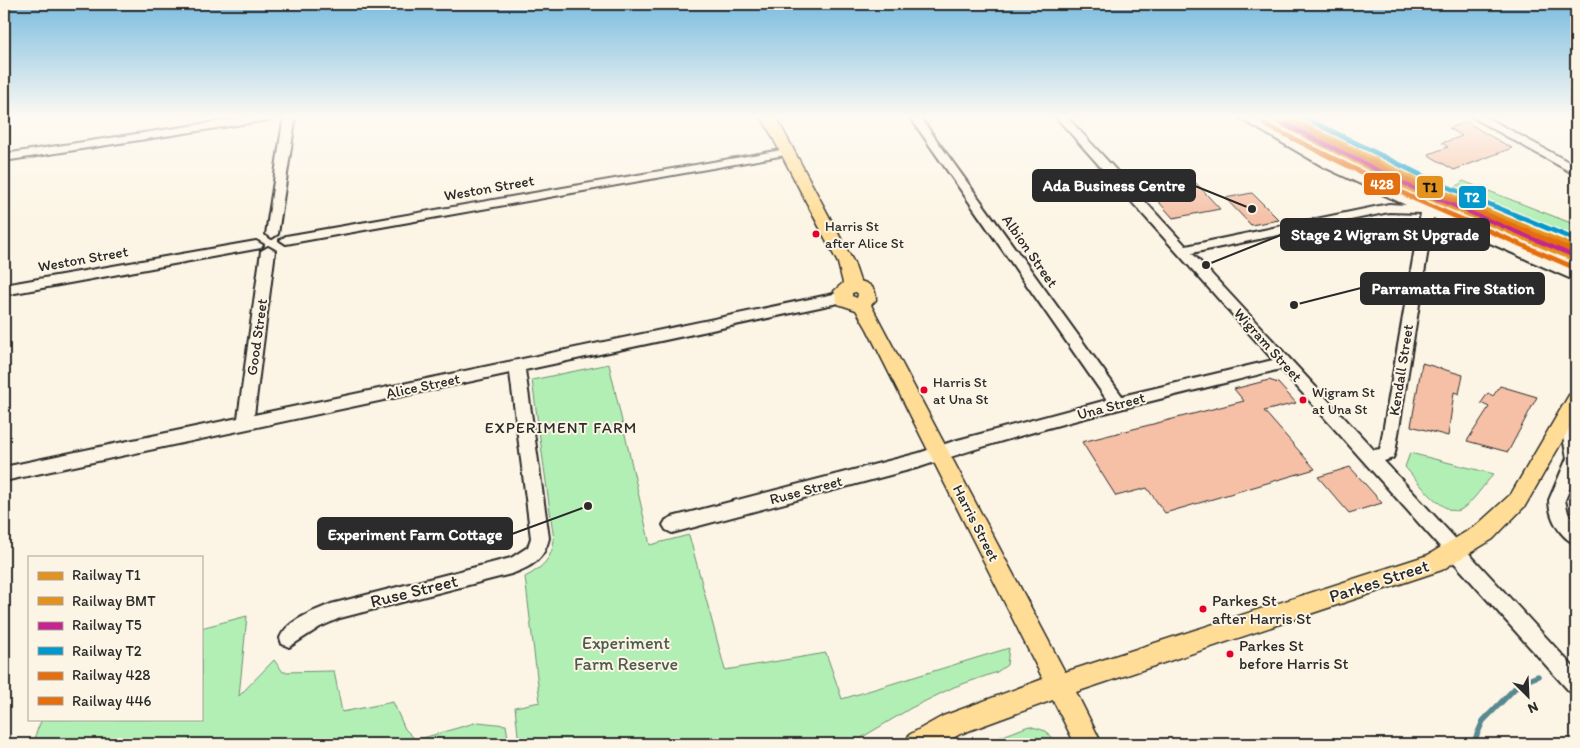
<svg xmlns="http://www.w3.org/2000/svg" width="1580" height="748" font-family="Itim,sans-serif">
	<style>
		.green { fill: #b2efb5; stroke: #6e8d70 }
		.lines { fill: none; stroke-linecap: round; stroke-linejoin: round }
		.stream { stroke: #598990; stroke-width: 5.5 }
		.building { fill: #f5c0a6; stroke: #2b2b2b }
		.minor-casing { stroke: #2b2b2b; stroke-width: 4 }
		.major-casing { stroke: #2b2b2b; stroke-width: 3 }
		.minor { fill: #fcf5e5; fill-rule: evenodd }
		.major { fill: #ffdd96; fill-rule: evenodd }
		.rail-1-casing { stroke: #fcf5e5; stroke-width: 8 }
		.rail-2-casing { stroke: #fcf5e5; stroke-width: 8 }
		.rail-3-casing { stroke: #fcf5e5; stroke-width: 8 }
		.rail-4-casing { stroke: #fcf5e5; stroke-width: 8 }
		.rail-5-casing { stroke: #fcf5e5; stroke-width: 8 }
		.rail-6-casing { stroke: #fcf5e5; stroke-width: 8 }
		.rail-1 { stroke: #e4921e; stroke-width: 5 }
		.rail-2 { stroke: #e4921e; stroke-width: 5 }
		.rail-3 { stroke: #c4258f; stroke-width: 5 }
		.rail-4 { stroke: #0098cd; stroke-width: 5 }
		.rail-5 { stroke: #e56e0f; stroke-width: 5 }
		.rail-6 { stroke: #e56e0f; stroke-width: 5 }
		.bus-dot { fill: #e4002b; stroke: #fcf5e5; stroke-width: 2 }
		.labels { text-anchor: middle; stroke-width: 4; stroke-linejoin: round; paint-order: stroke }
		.bus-label { font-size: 14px; fill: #2b2b2b; stroke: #fcf5e5; text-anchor: start }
		.street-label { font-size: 15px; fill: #2b2b2b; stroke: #fcf5e5 }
		.neighbourhood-label { font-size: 16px; letter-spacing: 1px; fill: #2b2b2b; stroke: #fcf5e5 }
		.near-bus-label { font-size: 16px; fill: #2b2b2b; stroke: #fcf5e5; text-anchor: start }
		.near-street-label { font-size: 18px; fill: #2b2b2b; stroke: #fcf5e5 }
		.near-park-label { font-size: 18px; fill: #4d5c4e; stroke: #fcf5e5 }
		.leader { fill: none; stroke: #2b2b2b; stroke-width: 2 }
		.callout-dot { fill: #2b2b2b; stroke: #fcf5e5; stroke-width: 2 }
		.callout { fill: #2b2b2b; stroke: #2b2b2b; stroke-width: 2 }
		.callout-label { font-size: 16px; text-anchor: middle; font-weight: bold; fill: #fff }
		.line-badge { stroke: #fcf5e5; stroke-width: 2 }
		.badge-label { font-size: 14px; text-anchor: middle; font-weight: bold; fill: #fff }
		.pale-badge-label { font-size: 14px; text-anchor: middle; font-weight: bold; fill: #111 }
	</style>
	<rect width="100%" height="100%" fill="#fcf5e5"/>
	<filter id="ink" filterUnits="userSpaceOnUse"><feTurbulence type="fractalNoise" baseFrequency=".02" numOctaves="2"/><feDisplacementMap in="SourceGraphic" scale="10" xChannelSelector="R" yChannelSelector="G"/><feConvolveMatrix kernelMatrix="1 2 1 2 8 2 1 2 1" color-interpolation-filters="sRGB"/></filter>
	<g filter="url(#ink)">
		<path class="green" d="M1463,181L1576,225V238L1455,188Z
			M609,364L650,545L689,535L725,670L826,653L842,699L1009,648L1007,665L997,672L954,687L911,708L851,744H519L515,707L540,702L525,577C542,568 552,559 554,540L532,380Z
			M1410,453L1494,474C1484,484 1474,501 1462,509C1446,520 1415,478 1405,467Z
			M247,616L239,696L274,660L283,672L334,671L342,712L393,702L405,729L416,740L478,722L506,725L509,744H35L36,733L42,719H201V628Z
			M1029,726L1046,731L1056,744H982Z"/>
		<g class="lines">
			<path class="stream" d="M1574,647L1576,644
				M1473,744L1483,721L1519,684L1538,676"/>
		</g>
		<path class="building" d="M1467,122L1485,133L1512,148L1454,170L1430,156L1429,154L1448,147L1442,143L1462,136L1449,128Z
			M1196,183L1220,209L1173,218L1150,192Z
			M1252,193L1279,220L1251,225L1225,198Z
			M1422,363L1463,375L1459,394L1454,392L1448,436L1411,426Z
			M1269,380L1278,383L1296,403L1264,411L1315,469L1165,513L1147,488L1116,496L1082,442L1244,401L1234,389Z
			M1500,386L1537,397L1508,452L1467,441L1489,407L1481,403L1488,393L1493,396Z
			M1350,467L1382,503L1349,513L1318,477Z"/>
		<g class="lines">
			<defs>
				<path id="minor" d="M249,117H275L269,120L4,161V154Z
					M910,117H920L1122,396L1273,360L1056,117H1067L1186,246L1389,204L1406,205L1324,167L1238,117H1252L1332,161L1468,224L1576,271V281L1433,218L1395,453L1393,458L1384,461L1576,670V694L1569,691L1281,369C1160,399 1038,427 920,467L672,533L666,530L663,525L666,520L672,517L919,453L954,441L1107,400ZM1389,212L1421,213L1380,449L1374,450L1192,253Z
					M1472,117H1486L1576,166V175Z
					M289,118L295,121L278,234L272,238L266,234L283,121Z
					M787,149L793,152L791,154L286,244L280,240L286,236Z
					M256,241L263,245L261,248L4,295V285Z
					M268,247L275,251L254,415L843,292L850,297L843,302L525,370L549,538C544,560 531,567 511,574L340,618L320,627L289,647L282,644L280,638C287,620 315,611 331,604L511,558L528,547L531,538L510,373L4,481V467L238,418L261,251Z
					M1567,411L1573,413L1576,424V474L1565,500L1568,513L1576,524V544C1560,538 1549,517 1549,500L1567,458L1559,417L1561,413Z"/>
				<path id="major" d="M762,117H776L854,263L860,281C871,284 876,288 876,300L871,305L1065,672L1428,555L1477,525L1511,494L1569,395L1576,393V417L1525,506L1493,539L1442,570L1076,692L1102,744H1075L1053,700L960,734L943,744H905L909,735L943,716L1043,679L867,329L856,310L838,304L834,291L843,283L838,263ZM856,292L858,294L857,298L852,296V293Z"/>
			</defs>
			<use href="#minor" class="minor-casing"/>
			<use href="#major" class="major-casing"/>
			<use href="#minor" class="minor"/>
			<use href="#major" class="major"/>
			<defs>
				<path id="rail-1" d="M1288,117L1430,187L1576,248"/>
				<path id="rail-2" d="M1268,117L1420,194L1576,260"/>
				<path id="rail-3" d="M1285,124L1427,194L1573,255"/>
				<path id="rail-4" d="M1303,117L1433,181L1576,240"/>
				<path id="rail-5" d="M1264,124L1417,200L1573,267"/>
				<path id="rail-6" d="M1283,117L1423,188L1576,252"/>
			</defs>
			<use href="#rail-1" class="rail-1-casing"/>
			<use href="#rail-2" class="rail-2-casing"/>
			<use href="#rail-3" class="rail-3-casing"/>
			<use href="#rail-4" class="rail-4-casing"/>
			<use href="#rail-5" class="rail-5-casing"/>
			<use href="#rail-6" class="rail-6-casing"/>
			<use href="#rail-1" class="rail-1"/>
			<use href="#rail-2" class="rail-2"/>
			<use href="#rail-3" class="rail-3"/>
			<use href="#rail-4" class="rail-4"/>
			<use href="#rail-5" class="rail-5"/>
			<use href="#rail-6" class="rail-6"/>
		</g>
	</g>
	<linearGradient id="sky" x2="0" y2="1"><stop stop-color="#7bbce0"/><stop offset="0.53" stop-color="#fefaf3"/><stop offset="1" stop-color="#fefaf3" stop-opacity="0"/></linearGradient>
	<rect width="1580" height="221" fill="url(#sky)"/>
	<g class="bus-dot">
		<circle cx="816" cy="234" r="4.5"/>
		<circle cx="924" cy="390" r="4.5"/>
		<circle cx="1303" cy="400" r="4.5"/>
		<circle cx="1203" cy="609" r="4.5"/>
		<circle cx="1230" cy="654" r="4.5"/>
	</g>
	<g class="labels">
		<g class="bus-label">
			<text x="825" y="231">Harris St<tspan x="825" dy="17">after Alice St</tspan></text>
			<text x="933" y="387">Harris St<tspan x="933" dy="17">at Una St</tspan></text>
			<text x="1312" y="397">Wigram St<tspan x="1312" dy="17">at Una St</tspan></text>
		</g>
		<g class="street-label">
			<text transform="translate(489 188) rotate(-10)" y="5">Weston Street</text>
			<text transform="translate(1030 251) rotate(55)" y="5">Albion Street</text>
			<text transform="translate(83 259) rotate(-10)" y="5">Weston Street</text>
			<text transform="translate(257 337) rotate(-82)" y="5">Good Street</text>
			<text transform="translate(1268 345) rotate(48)" y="5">Wigram Street</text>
			<text transform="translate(1401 370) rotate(-81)" y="5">Kendall Street</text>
			<text transform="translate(423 386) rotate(-12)" y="5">Alice Street</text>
			<text transform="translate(1111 406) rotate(-15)" y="5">Una Street</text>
			<text transform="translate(806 490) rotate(-15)" y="5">Ruse Street</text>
			<text transform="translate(976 523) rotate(63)" y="5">Harris Street</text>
		</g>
		<g class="neighbourhood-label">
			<text x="561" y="433">EXPERIMENT FARM</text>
		</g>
		<g class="near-bus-label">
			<text x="1212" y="606">Parkes St<tspan x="1212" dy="18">after Harris St</tspan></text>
			<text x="1239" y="651">Parkes St<tspan x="1239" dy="18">before Harris St</tspan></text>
		</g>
		<g class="near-street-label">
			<text transform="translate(1379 581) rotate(-18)" y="6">Parkes Street</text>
			<text transform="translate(414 591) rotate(-14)" y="6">Ruse Street</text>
		</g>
		<g class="near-park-label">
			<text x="626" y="649">Experiment<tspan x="626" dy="21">Farm Reserve</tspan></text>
		</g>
	</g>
	<path class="leader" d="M1252 209L1195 186M1206 265L1281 235M1294 305L1361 288M588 506L512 534"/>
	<g class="callout-dot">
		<circle cx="1252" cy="209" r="5"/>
		<circle cx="1206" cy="265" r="5"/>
		<circle cx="1294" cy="305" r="5"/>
		<circle cx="588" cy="506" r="5"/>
	</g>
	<g class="callout">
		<rect x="1033" y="170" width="162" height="31" rx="5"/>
		<rect x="1281" y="219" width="208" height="31" rx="5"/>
		<rect x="1361" y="273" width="183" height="31" rx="5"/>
		<rect x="318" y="518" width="194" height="31" rx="5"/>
	</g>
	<g class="callout-label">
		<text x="1114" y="191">Ada Business Centre</text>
		<text x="1385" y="240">Stage 2 Wigram St Upgrade</text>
		<text x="1453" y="294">Parramatta Fire Station</text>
		<text x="415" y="540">Experiment Farm Cottage</text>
	</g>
	<g class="line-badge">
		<rect x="1363" y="172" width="38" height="24" rx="5" fill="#e56e0f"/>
		<rect x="1416" y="175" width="28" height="24" rx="5" fill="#e4921e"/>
		<rect x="1458" y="185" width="29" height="24" rx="5" fill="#0098cd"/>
	</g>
	<g class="badge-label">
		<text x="1382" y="189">428</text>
		<text x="1472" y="202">T2</text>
	</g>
	<g class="pale-badge-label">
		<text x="1430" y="192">T1</text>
	</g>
	<rect width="1580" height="748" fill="none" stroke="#fcf5e5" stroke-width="20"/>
	<rect x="10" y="10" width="1560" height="728" fill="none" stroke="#2b2b2b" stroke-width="2" filter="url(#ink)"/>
	<rect x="28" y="556" width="175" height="165" fill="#fcf5e5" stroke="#a8a49b"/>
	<rect x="38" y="572" width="25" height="8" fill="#e4921e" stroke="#a8a49b"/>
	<text x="72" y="580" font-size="15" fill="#2b2b2b">Railway T1</text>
	<rect x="38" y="597" width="25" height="8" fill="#e4921e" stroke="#a8a49b"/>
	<text x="72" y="606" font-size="15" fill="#2b2b2b">Railway BMT</text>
	<rect x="38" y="622" width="25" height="8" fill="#c4258f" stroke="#a8a49b"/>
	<text x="72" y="630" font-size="15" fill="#2b2b2b">Railway T5</text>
	<rect x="38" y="647" width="25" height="8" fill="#0098cd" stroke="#a8a49b"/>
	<text x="72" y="656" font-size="15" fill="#2b2b2b">Railway T2</text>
	<rect x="38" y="672" width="25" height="8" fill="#e56e0f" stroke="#a8a49b"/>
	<text x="72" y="680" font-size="15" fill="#2b2b2b">Railway 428</text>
	<rect x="38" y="697" width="25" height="8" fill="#e56e0f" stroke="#a8a49b"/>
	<text x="72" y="706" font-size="15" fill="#2b2b2b">Railway 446</text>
	<g transform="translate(1528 696) rotate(156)" stroke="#fcf5e5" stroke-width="4" paint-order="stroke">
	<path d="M0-4L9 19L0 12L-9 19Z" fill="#2b2b2b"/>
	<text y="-8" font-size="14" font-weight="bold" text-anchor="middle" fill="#2b2b2b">N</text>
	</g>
</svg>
